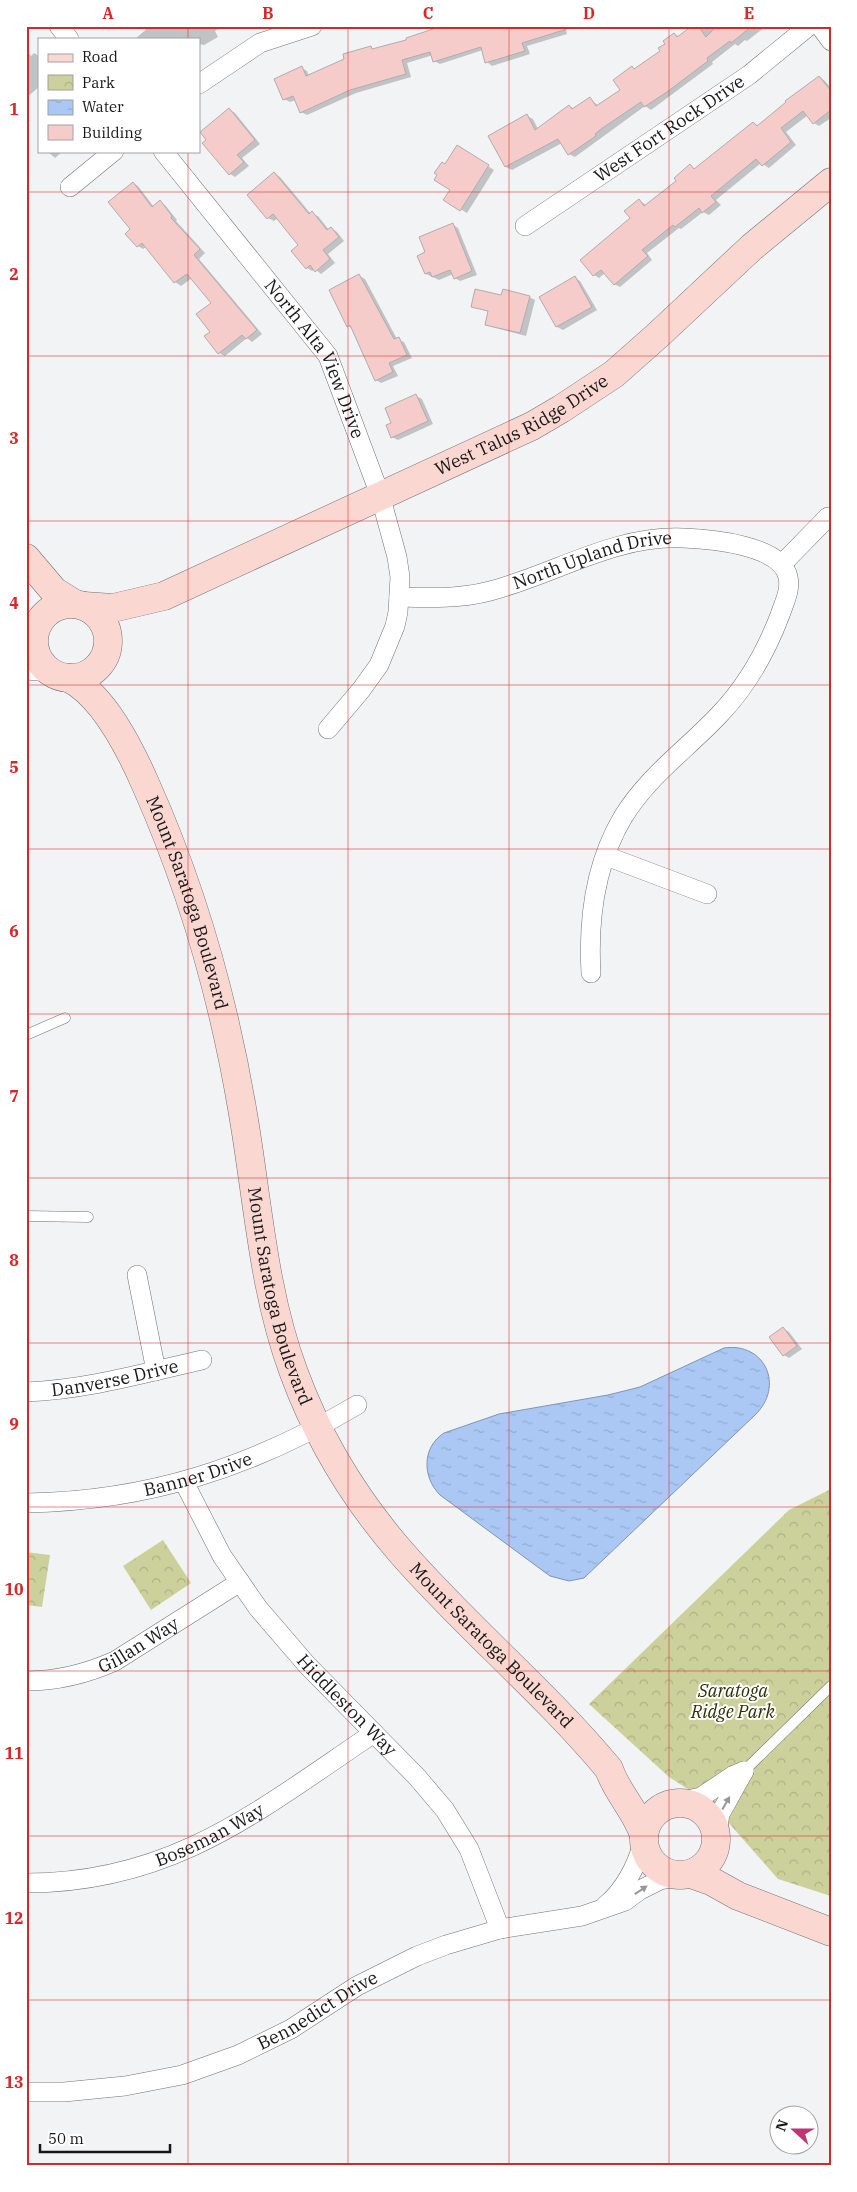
<svg xmlns="http://www.w3.org/2000/svg" width="857" height="2192" font-family="'IBM Plex Serif',serif">
	<style>
		.park { fill: url(#park-crowns) }
		.water { fill: url(#water-ripples); stroke: #7f93b3 }
		.shadow { fill: #0003 }
		.building { fill: #f6ccca; stroke: #b0adad }
		.lines { fill: none; stroke-linecap: round; stroke-linejoin: round }
		.lane-casing { stroke: #727274; stroke-width: 11 }
		.street-casing { stroke: #727274; stroke-width: 20 }
		.secondary-casing { stroke: #727274; stroke-width: 29 }
		.lane { stroke: #fff; stroke-width: 10 }
		.street { stroke: #fff; stroke-width: 19 }
		.secondary { stroke: #fad8d1; stroke-width: 28 }
		.oneway { fill: #979797 }
		.grid { fill: none; stroke: #d62828; stroke-width: 1; stroke-opacity: 0.55 }
		.labels { text-anchor: middle; stroke-width: 4; stroke-linejoin: round; paint-order: stroke }
		.street-label { font-size: 18px; fill: #171718; stroke: #fff }
		.park-label { font-size: 18px; font-style: italic; fill: #2d2e05; stroke: #fff }
		.neatline { fill: none; stroke: #d62828; stroke-width: 2 }
		.grid-label { font-size: 16px; text-anchor: middle; font-weight: bold; fill: #d62828 }
	</style>
	<defs>
		<pattern id="park-crowns" width="20" height="18" patternUnits="userSpaceOnUse" patternTransform="scale(1.25)"><rect width="20" height="18" fill="#ccd09a"/><path d="M2 6a3 3 0 1 1 6 0M12 15a3 3 0 1 1 6 0" fill="none" stroke="#aeb284"/></pattern>
		<pattern id="water-ripples" width="26" height="14" patternUnits="userSpaceOnUse" patternTransform="scale(1.25)"><rect width="26" height="14" fill="#abc8f5"/><path d="M2 4q2-2 4 0t4 0M15 11q2-2 4 0t4 0" fill="none" stroke="#92abd1"/></pattern>
	</defs>
	<rect width="100%" height="100%" fill="#f2f3f5"/>
	<path class="park" d="M831,1489V1896L778,1879L713,1805L669,1777L589,1704L789,1510Z
		M163,1540L191,1583L151,1610L123,1566Z
		M26,1552L50,1555L42,1607L26,1605Z"/>
	<path class="water" d="M724,1348C765,1342 785,1386 755,1415L584,1578L569,1581L550,1576L440,1495C422,1477 422,1447 444,1433L499,1414L608,1395L640,1387Z"/>
	<path class="shadow" d="M150,26H223L215,31L218,37L204,45L199,44V39H135Z
		M565,26L567,34L527,46L530,54L492,66L487,62L483,50L440,64L434,61L433,55L407,63L411,77L356,93L307,115L301,112L296,100L290,102L284,99L302,68L307,71L309,76L370,47L375,50Z
		M698,26L765,27L747,41L745,40L738,46L735,44L712,62L713,64L651,110L645,106L575,157L569,154L562,143L512,170L506,167L489,137L527,116L533,119L538,129L569,106L575,109L590,99L599,106L622,90L635,70L662,52L675,34L679,37Z
		M26,50L31,56L34,53L39,56V87L26,98Z
		M820,77L825,81L831,88V118L819,126L814,123L808,115L786,132L796,145L769,168L761,163L716,200L721,205L709,215L703,212L681,229L679,228L647,253L652,260L620,287L614,284L605,273L599,278L594,275L631,218L639,200L646,205L678,181L690,166L696,169L754,123L759,126Z
		M230,110L235,113L260,144L242,158L249,166L235,177L230,174Z
		M457,146L494,170L467,213L445,200L451,189L445,165Z
		M47,151H63L55,158Z
		M274,173L280,177L311,214L318,216L329,230L331,228L337,232L344,241L328,254L335,263L321,274L315,269L312,271L307,268L300,245L278,218L274,221L268,218L249,195Z
		M133,183L138,186L154,207L160,202L165,205L177,220L176,221L205,253L199,259L262,334L252,342L247,338L225,356L219,353L212,332L213,303L192,278L181,286L175,282L146,247L143,249L138,246L132,229Z
		M453,225L458,228L477,275L460,281L455,278L453,274L439,280L426,274L427,253Z
		M359,276L365,279L397,339L404,342L412,358L393,366L398,376L381,383L376,380L353,329L348,326Z
		M575,278L580,281L597,310L563,330L557,327L540,298Z
		M502,297H529L535,300L526,336L492,327L486,324L489,312L472,306Z
		M416,396L422,399L433,424L398,440L392,437L393,423Z
		M783,1328L789,1332L802,1349L789,1358L784,1355Z"/>
	<path class="building" d="M442,26H566L567,29L522,43L525,51L485,63L481,47L433,62L430,52L402,60L406,74L350,90L300,113L293,96L283,100L274,79L302,66L306,76L344,59L343,54L371,46L372,49L406,40V38Z
		M692,26H698L706,37L717,26H752L731,43L730,41L707,58L708,61L667,92L644,107L641,102L601,129L595,134L596,136L568,155L558,139L505,167L488,136L527,114L535,130L569,105L572,109L590,97L596,106L620,90L613,80L632,66L634,69L660,51L658,48L665,44L663,41L674,33L677,37Z
		M819,76L831,91V110L813,124L803,111L781,128L791,142L762,166L756,159L711,196L716,202L702,213L699,208L675,227L673,225L642,250L648,256L614,285L601,270L593,276L580,260L630,218L624,211L639,199L644,206L676,181L674,178L690,164L694,169L753,122L757,126L786,102L785,101Z
		M229,108L255,140L237,155L244,162L229,175L202,143L206,140L200,132Z
		M457,145L489,165L460,211L443,200L450,190L434,180L437,175L434,173L442,162L445,164Z
		M274,172L309,214L312,211L327,230L331,227L339,237L323,250L330,259L315,272L310,265L306,269L291,251L298,245L273,214L267,219L247,195Z
		M133,182L152,207L160,200L172,216L171,218L200,249L194,255L257,330L246,339L242,335L218,354L204,336L210,332L196,314L211,303L187,274L174,283L142,243L137,247L125,234L130,229L108,202Z
		M453,223L472,271L454,279L450,270L432,277L430,272L425,274L417,256L425,252L419,237Z
		M359,274L394,339L399,337L407,355L389,363L393,372L375,381L350,325L347,327L329,290Z
		M575,276L592,307L556,327L539,297Z
		M475,289L501,295L503,289L530,296L520,333L485,325L488,311L471,307Z
		M416,394L428,421L391,438L386,425L391,423L385,408Z
		M783,1327L797,1346L783,1356L769,1337Z"/>
	<g class="lines">
		<defs>
			<path id="lane" d="M26,1035L65,1018
				M26,1216L88,1217
				M744,1771L831,1686"/>
			<g id="street">
				<path d="M59,26L69,39"/>
				<path d="M820,26L831,41"/>
				<path d="M199,84L260,43L312,26"/>
				<path id="s1" d="M163,151L328,356L380,495L397,557L400,577L398,612L395,626L379,665L361,690L328,729"/>
				<path d="M70,187L114,151"/>
				<path id="s2" d="M525,226L749,75L809,26"/>
				<path d="M782,564L828,517"/>
				<path id="s3" d="M399,597C430,598 460,599 490,591C555,574 614,535 683,538C711,539 781,545 788,577C791,590 784,603 780,615C766,652 747,686 719,715C687,749 648,776 623,817C595,864 588,920 591,973"/>
				<path d="M26,646L34,635"/>
				<path d="M26,670L50,672"/>
				<path d="M606,856L707,894"/>
				<path d="M137,1275L156,1371"/>
				<path id="s4" d="M26,1392C86,1390 144,1373 202,1360"/>
				<path id="s5" d="M184,1482L222,1556L258,1608L307,1665L417,1777L445,1810L469,1849L500,1929"/>
				<path id="s6" d="M26,1503C149,1501 252,1467 357,1405"/>
				<path id="s7" d="M26,1681C58,1681 86,1674 115,1661L240,1582"/>
				<path d="M679,1802L701,1797L734,1775L744,1771"/>
				<path d="M716,1838L720,1814L744,1771"/>
				<path id="s8" d="M26,1883C173,1883 259,1810 374,1733"/>
				<path d="M605,1906C626,1889 637,1865 644,1840"/>
				<path id="s9" d="M26,2092H64L125,2086L182,2075L238,2055L291,2029L357,1986L417,1956L446,1945L500,1929L582,1916L625,1901L640,1890L660,1880L681,1876"/>
			</g>
			<g id="secondary">
				<path d="M26,558L54,591L75,604"/>
				<circle cx="71" cy="641" r="37"/>
				<path id="s10" d="M84,606L113,608L164,596L532,426L561,409L614,374L658,335L752,247L831,182"/>
				<path id="s11" d="M69,678C104,696 130,749 145,783C193,890 224,1000 243,1114C258,1201 263,1291 294,1373C318,1438 355,1499 400,1551C466,1627 544,1691 609,1769C617,1793 635,1809 644,1835"/>
				<circle cx="680" cy="1839" r="36"/>
				<path d="M691,1874L711,1881L738,1896L831,1932"/>
			</g>
		</defs>
		<use href="#lane" class="lane-casing"/>
		<use href="#street" class="street-casing"/>
		<use href="#secondary" class="secondary-casing"/>
		<use href="#lane" class="lane"/>
		<use href="#street" class="street"/>
		<use href="#secondary" class="secondary"/>
	</g>
	<defs><path id="oneway-solid" d="M-6-.8H1V-3.2L6.5 0L1 3.2V.8H-6Z" transform="scale(1.25)"/></defs>
	<g class="oneway">
		<use href="#oneway-solid" transform="translate(726 1803) rotate(-60)"/>
		<use href="#oneway-solid" transform="translate(641 1890) rotate(-34)"/>
	</g>
	<path class="grid" d="M188,26V39M348,26V2166M509,26V2166M669,26V2166M188,151V2166M26,192H831M26,356H831M26,521H831M26,685H831M26,849H831M26,1014H831M26,1178H831M26,1343H831M26,1507H831M26,1671H831M26,1836H831M26,2000H831"/>
	<g class="labels">
		<g class="street-label">
			<text dy="6" stroke="none"><textPath href="#s2" startOffset="174">West Fort Rock Drive</textPath></text>
			<text dy="6" stroke="none"><textPath href="#s1" startOffset="259">North Alta View Drive</textPath></text>
			<text dy="6" stroke="none"><textPath href="#s10" startOffset="478">West Talus Ridge Drive</textPath></text>
			<text dy="6" stroke="none"><textPath href="#s3" startOffset="199">North Upland Drive</textPath></text>
			<text dy="6" stroke="none"><textPath href="#s11" startOffset="259">Mount Saratoga Boulevard</textPath></text>
			<text dy="6" stroke="none"><textPath href="#s11" startOffset="664">Mount Saratoga Boulevard</textPath></text>
			<text dy="6" stroke="none"><textPath href="#s4" startOffset="90">Danverse Drive</textPath></text>
			<text dy="6" stroke="none"><textPath href="#s6" startOffset="175">Banner Drive</textPath></text>
			<text dy="6" stroke="none"><textPath href="#s7" startOffset="120">Gillan Way</textPath></text>
			<text dy="6" stroke="none"><textPath href="#s11" startOffset="1082">Mount Saratoga Boulevard</textPath></text>
			<text dy="6" stroke="none"><textPath href="#s5" startOffset="278">Hiddleston Way</textPath></text>
			<text dy="6" stroke="none"><textPath href="#s8" startOffset="192">Boseman Way</textPath></text>
			<text dy="6" stroke="none"><textPath href="#s9" startOffset="308">Bennedict Drive</textPath></text>
		</g>
		<g class="park-label">
			<text x="733" y="1697">Saratoga<tspan x="733" dy="21">Ridge Park</tspan></text>
		</g>
	</g>
	<rect width="857" height="2192" fill="none" stroke="#ffffff" stroke-width="55"/>
	<rect x="38" y="38" width="162" height="115" fill="#ffffff" stroke="#a2a2a3"/>
	<rect x="48" y="54" width="25" height="8" fill="#fad8d1" stroke="#a2a2a3"/>
	<text x="82" y="62" font-size="15" fill="#171718">Road</text>
	<rect x="48" y="75" width="25" height="15" fill="url(#park-crowns)" stroke="#a2a2a3"/>
	<text x="82" y="88" font-size="15" fill="#171718">Park</text>
	<rect x="48" y="100" width="25" height="15" fill="url(#water-ripples)" stroke="#a2a2a3"/>
	<text x="82" y="112" font-size="15" fill="#171718">Water</text>
	<rect x="48" y="125" width="25" height="15" fill="#f6ccca" stroke="#a2a2a3"/>
	<text x="82" y="138" font-size="15" fill="#171718">Building</text>
	<g transform="translate(794 2130) rotate(291)"><circle r="24" fill="#ffffff" stroke="#a2a2a3"/>
	<path d="M0-4L9 19L0 12L-9 19Z" fill="#bc3575"/>
	<text y="-8" font-size="14" font-weight="bold" text-anchor="middle" fill="#171718">N</text>
	</g>
	<path d="M40 2144v8h130v-8" fill="none" stroke="#171718" stroke-width="2.5"/>
	<text x="48" y="2144" font-size="15" fill="#171718" stroke="#ffffff" stroke-width="4" paint-order="stroke">50 m</text>
	<rect x="28" y="28" width="802" height="2136" class="neatline"/>
	<g class="grid-label">
		<text x="108" y="19">A</text>
		<text x="268" y="19">B</text>
		<text x="428" y="19">C</text>
		<text x="589" y="19">D</text>
		<text x="749" y="19">E</text>
		<text x="14" y="115">1</text>
		<text x="14" y="280">2</text>
		<text x="14" y="444">3</text>
		<text x="14" y="609">4</text>
		<text x="14" y="773">5</text>
		<text x="14" y="937">6</text>
		<text x="14" y="1102">7</text>
		<text x="14" y="1266">8</text>
		<text x="14" y="1430">9</text>
		<text x="14" y="1595">10</text>
		<text x="14" y="1759">11</text>
		<text x="14" y="1924">12</text>
		<text x="14" y="2088">13</text>
	</g>
</svg>
